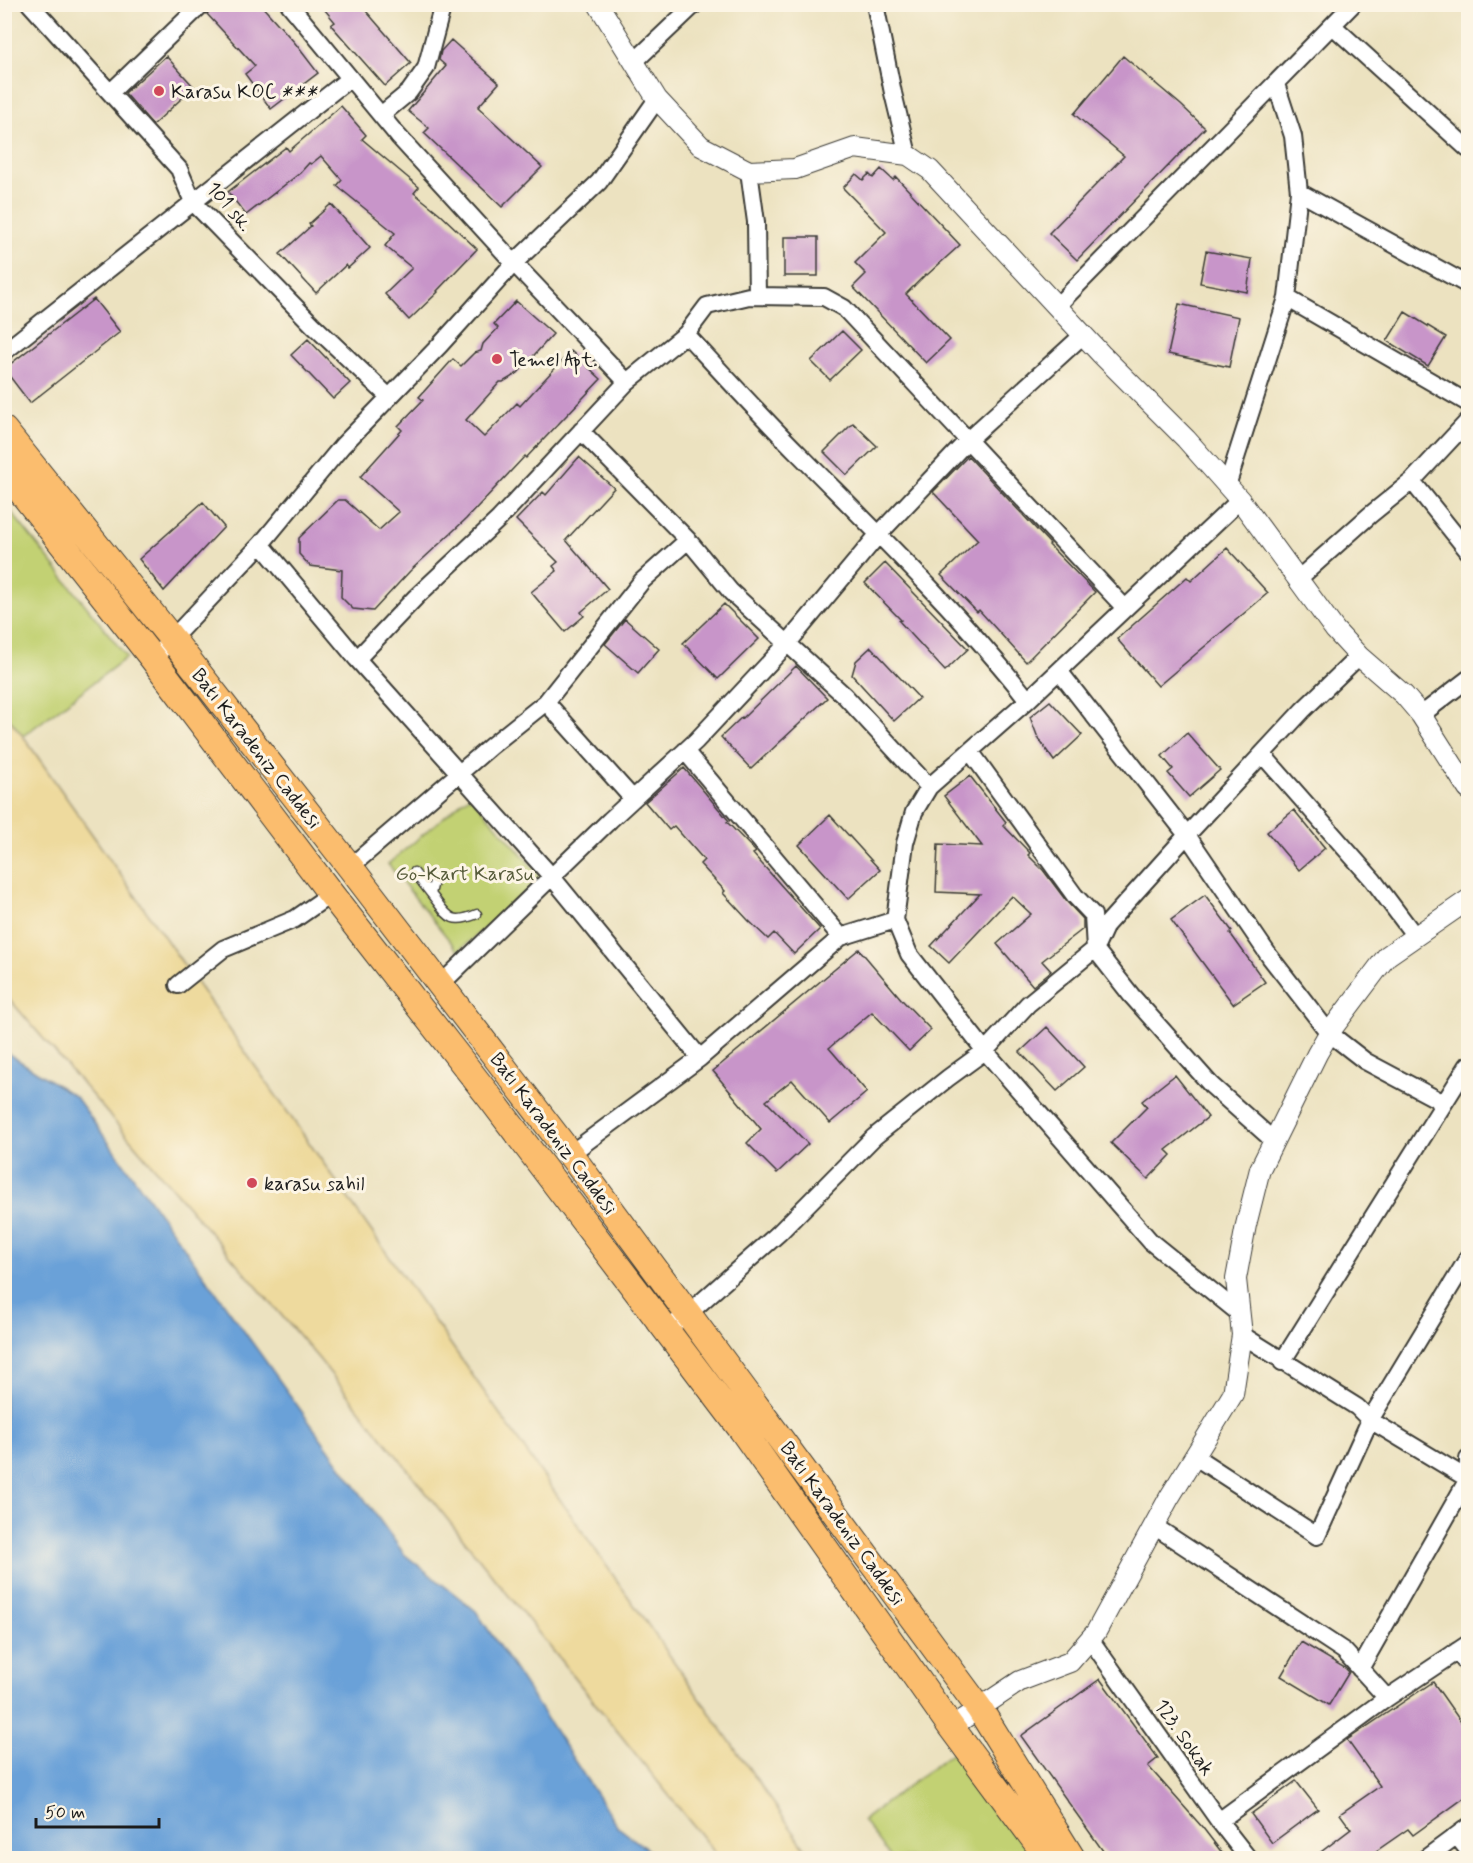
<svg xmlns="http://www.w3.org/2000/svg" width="1473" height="1863" font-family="Mynerve,sans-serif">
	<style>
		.green { fill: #c2d173; stroke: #6f7648; stroke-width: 1.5 }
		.sand { fill: #eeda9e; stroke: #857b5d; stroke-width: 1.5 }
		.water { fill: #6aa1d8; stroke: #435e7a; stroke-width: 1.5 }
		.building { fill: #c895c9 }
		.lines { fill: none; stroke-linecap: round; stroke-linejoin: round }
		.service-casing { stroke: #3b3a35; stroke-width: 11 }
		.minor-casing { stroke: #3b3a35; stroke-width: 20 }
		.tertiary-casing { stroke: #3b3a35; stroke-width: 22 }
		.primary-casing { stroke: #3b3a35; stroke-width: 28 }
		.service { stroke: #fff; stroke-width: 8 }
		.minor { stroke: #fff; stroke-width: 16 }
		.tertiary { stroke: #fff; stroke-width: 20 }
		.primary { stroke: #fbbd6e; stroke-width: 26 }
		.poi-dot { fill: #d1495b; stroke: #fcf5e5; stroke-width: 2 }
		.labels { text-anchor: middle; stroke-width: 6; stroke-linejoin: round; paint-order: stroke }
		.poi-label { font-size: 20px; fill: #1c1c1c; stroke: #fcf5e5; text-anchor: start }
		.street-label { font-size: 20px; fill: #1c1c1c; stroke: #fcf5e5 }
		.park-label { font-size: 20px; fill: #565b3a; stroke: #fcf5e5 }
	</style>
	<rect width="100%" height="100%" fill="#fcf5e5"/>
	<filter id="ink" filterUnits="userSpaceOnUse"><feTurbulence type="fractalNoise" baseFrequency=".0167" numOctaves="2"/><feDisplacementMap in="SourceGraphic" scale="12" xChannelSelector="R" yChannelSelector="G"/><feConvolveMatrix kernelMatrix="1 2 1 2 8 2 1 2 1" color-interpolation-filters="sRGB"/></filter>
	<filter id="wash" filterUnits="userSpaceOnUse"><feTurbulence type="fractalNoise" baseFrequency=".008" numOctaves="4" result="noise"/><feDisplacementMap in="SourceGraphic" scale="24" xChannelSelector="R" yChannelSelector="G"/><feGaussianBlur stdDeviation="1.35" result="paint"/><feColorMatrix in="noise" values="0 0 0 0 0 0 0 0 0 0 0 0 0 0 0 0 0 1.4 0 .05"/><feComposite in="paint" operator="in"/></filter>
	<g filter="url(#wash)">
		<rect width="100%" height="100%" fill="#ece2c0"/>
		<path class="green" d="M4,503L127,657L23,736L5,713Z
			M470,795L543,879L458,951L388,864Z
			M965,1743L1051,1858H891L863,1820Z"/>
		<path class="sand" d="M4,713L23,736L812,1858H719L319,1359L5,994Z"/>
		<path class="water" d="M4,1051L76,1097L404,1554L476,1611L618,1827L658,1858H5Z"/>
		<g id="blocks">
			<path class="building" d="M215,4H260L295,43L318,73L271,109L245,74L255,66L207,14Z
				M320,4H360L411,63L385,86L331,25L335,22Z
				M451,40L499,83L478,107L542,167L502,207L424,133L429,128L408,111L446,66L439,60L441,51Z
				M166,56L194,87L153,125L125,93Z
				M1123,56L1181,105L1205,128L1077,260L1049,233L1124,156L1074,114Z
				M341,106L366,135L362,139L419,187L414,193L439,213L477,249L437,291L438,292L409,320L385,294L412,268L385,246L395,233L337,186L342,180L321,156L311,164L309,163L300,173L246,215L228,192L286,147L289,151Z
				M881,169L893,180L896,177L960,245L927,275L926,274L906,294L950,340L926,363L853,287L866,274L855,263L886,232L843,188L856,174L863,180L869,174L873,178Z
				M331,204L370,248L348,268L346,265L316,293L280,254L311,226L309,224Z
				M784,237H818V276H784Z
				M1206,251L1252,259L1247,292L1200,283Z
				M94,299L120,332L30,403L4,369Z
				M516,301L553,334L518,373L503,382H500L466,420L484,437L517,403L520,406L571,351L601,379L526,458L525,456L466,519L410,571L373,611L353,609L341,597L342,570L310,566L299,554V538L338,500H345L379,530L399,512L360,477L402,430L398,426L423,400L419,397L453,359L461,366L474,353L481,351L483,344L498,328L494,324Z
				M1179,304L1239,317L1229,367L1168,354Z
				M1405,312L1446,337L1428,366L1387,341Z
				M842,331L861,350L830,380L811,361Z
				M308,339L350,383L333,399L291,355Z
				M853,423L877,446L847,475L824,452Z
				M968,456L1050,544L1049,545L1095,592L1026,662L979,610L977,612L941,575L978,540L933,492Z
				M579,457L614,488L566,540L608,589L581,612L584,616L565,632L531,592L557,571L553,566L558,562L516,520L543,492L546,495Z
				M203,502L224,527L164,591L139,559Z
				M1227,548L1268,593L1158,686L1117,639L1187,577L1191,581Z
				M885,563L968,649L945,671L899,621L901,620L865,583Z
				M724,604L759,639L718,679L683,643Z
				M625,619L659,649L638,673L605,644Z
				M871,647L919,698L894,721L852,675L856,661Z
				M796,666L827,698L751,769L721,737L742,717L743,718Z
				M1050,701L1082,735L1054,761L1038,738L1030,717Z
				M1187,733L1220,770L1189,797L1168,773L1173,769L1162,756Z
				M684,768L729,821L727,822L756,852L753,854L820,929L794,954L774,933L768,939L748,920L723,893L725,891L700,864L704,860L674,826L669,830L645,802Z
				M970,776L1006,822L1003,825L1030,853L1028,855L1043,870L1067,902L1083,919V929L1042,961L1051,971L1033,986L997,944L1031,914L1012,896L949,963L931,946L980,894L936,892L938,844L982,846L944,796Z
				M1294,810L1325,848L1299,870L1267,832Z
				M830,815L880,870L848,899L799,845Z
				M1205,895L1232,931L1230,933L1265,982L1233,1004L1171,920Z
				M859,949L902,1000L931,1030L909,1051L872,1012L829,1048L867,1092L830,1123L792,1080L766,1101L808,1144L777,1173L747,1143L761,1129L713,1071Z
				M1047,1027L1084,1067L1057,1091L1020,1052Z
				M1175,1075L1208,1117L1166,1150L1171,1155L1148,1179L1111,1143L1147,1107L1142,1101Z
				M1301,1642L1345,1668L1349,1672L1329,1705L1281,1676Z
				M1100,1679L1158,1758L1148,1766L1203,1828L1226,1858H1108L1021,1736Z
				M1433,1682L1468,1732V1795L1413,1835L1408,1829L1366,1858H1313L1351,1829L1340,1814L1380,1786L1347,1740Z
				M1296,1781L1318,1809L1272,1843L1251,1814Z"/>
		</g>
	</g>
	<g filter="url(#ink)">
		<use href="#blocks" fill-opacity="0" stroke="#3b3a35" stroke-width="1.5"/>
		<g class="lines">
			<defs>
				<path id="service" d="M414,872L431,894
					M435,877L431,894C448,915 449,926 477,914"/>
				<path id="minor" d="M30,4L179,169L193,202L313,325L389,397
					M289,4L398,136L514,263L627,382
					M875,4L893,93L908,155
					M1333,26L1468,149
					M634,62L695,4
					M1276,84L1293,136L1299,192L1287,298L1468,403
					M111,92L202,4
					M381,115L409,92L426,68L442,8L444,4
					M749,171L756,222L757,296
					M1299,192L1468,285
					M1057,306L1353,4
					M686,334C723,374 760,415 798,453C877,533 959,612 1028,700
					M4,352L350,78
					M581,431L688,540L731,592L845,696L929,787
					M1412,481L1468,551
					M1227,486L1287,298
					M261,544L357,659L552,877L700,1058
					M1297,580L1370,515L1412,481L1468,421
					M153,659L261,544L342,446L440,345L514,263L599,182L657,99
					M357,659L416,597L499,519L627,382L686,334L707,306L749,296L824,297L844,308L1125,608
					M1059,671L1187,835L1270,957L1329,1033L1365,1061L1444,1103
					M546,702L642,581L688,540
					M1421,715L1468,679
					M685,751L841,937
					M970,751L1075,896L1093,915L1095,949L1131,995L1211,1085L1274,1141
					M1262,754L1373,880L1415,936
					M350,867L491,746L546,702L633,799
					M178,985L223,949L295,919L331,894
					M440,985L610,820L696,741L787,644L878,535L968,440L1083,335
					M570,1154L700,1058L841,937L895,920
					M1239,1313L1151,1242L985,1051L909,954L895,920L905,843L914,812L929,787L1028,700L1240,500
					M666,1330L689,1313L779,1233L874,1137L948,1078L985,1051L1028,1004L1095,949L1106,925L1187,835L1303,710L1359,656
					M1242,1335L1357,1407L1370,1420L1468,1479
					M1282,1362L1468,1065
					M1194,1456L1317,1536L1370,1420L1468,1258
					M1154,1526L1344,1651L1387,1698
					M1090,1639L1219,1821L1248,1858
					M1457,1651L1468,1665
					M1360,1669L1468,1479V1459
					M1219,1821L1387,1698L1468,1644
					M1457,1836L1468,1850
					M1426,1858L1468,1827"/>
				<path id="tertiary" d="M598,4L657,99L701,146L749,171L795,169L855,148L908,155L930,170L1101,354L1186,439L1240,500L1335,630L1359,656L1404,695L1421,715L1468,789
					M951,1727L1020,1681L1070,1662L1096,1632L1169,1498L1233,1394L1242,1335L1236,1279L1246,1225L1260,1169L1317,1054L1329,1033L1387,956L1468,900"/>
				<path id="primary" d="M4,430L172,639L350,867L570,1154L979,1708L1072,1858
					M4,470L153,659L331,894L491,1099L742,1430L951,1727L1048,1858"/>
			</defs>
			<use href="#service" class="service-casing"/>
			<use href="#minor" class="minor-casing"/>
			<use href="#tertiary" class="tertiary-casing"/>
			<use href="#primary" class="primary-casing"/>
			<use href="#service" class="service"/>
			<use href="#minor" class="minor"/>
			<use href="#tertiary" class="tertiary"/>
			<use href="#primary" class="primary"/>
		</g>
	</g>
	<g class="poi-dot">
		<circle cx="159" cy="91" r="6"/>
		<circle cx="497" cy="359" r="6"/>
		<circle cx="252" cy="1183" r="6"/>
	</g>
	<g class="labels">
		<g class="poi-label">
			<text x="171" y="98">Karasu KOC ***</text>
			<text x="509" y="366">Temel Apt.</text>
			<text x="264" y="1190">karasu sahil</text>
		</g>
		<g class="street-label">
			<text transform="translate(230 206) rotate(49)" y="7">101 sk.</text>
			<text transform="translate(257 748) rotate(52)" y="7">Batı Karadeniz Caddesi</text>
			<text transform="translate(554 1133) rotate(53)" y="7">Batı Karadeniz Caddesi</text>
			<text transform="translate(843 1523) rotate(54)" y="7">Batı Karadeniz Caddesi</text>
			<text transform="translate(1185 1737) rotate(55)" y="7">123. Sokak</text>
		</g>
		<g class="park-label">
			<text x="465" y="880">Go-Kart Karasu</text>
		</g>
	</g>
	<rect width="1473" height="1863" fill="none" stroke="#fcf5e5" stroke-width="24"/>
	<path d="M36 1818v9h123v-9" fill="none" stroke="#1c1c1c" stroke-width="3"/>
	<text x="45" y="1818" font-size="18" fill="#1c1c1c" stroke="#fcf5e5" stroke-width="4.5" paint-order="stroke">50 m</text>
</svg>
